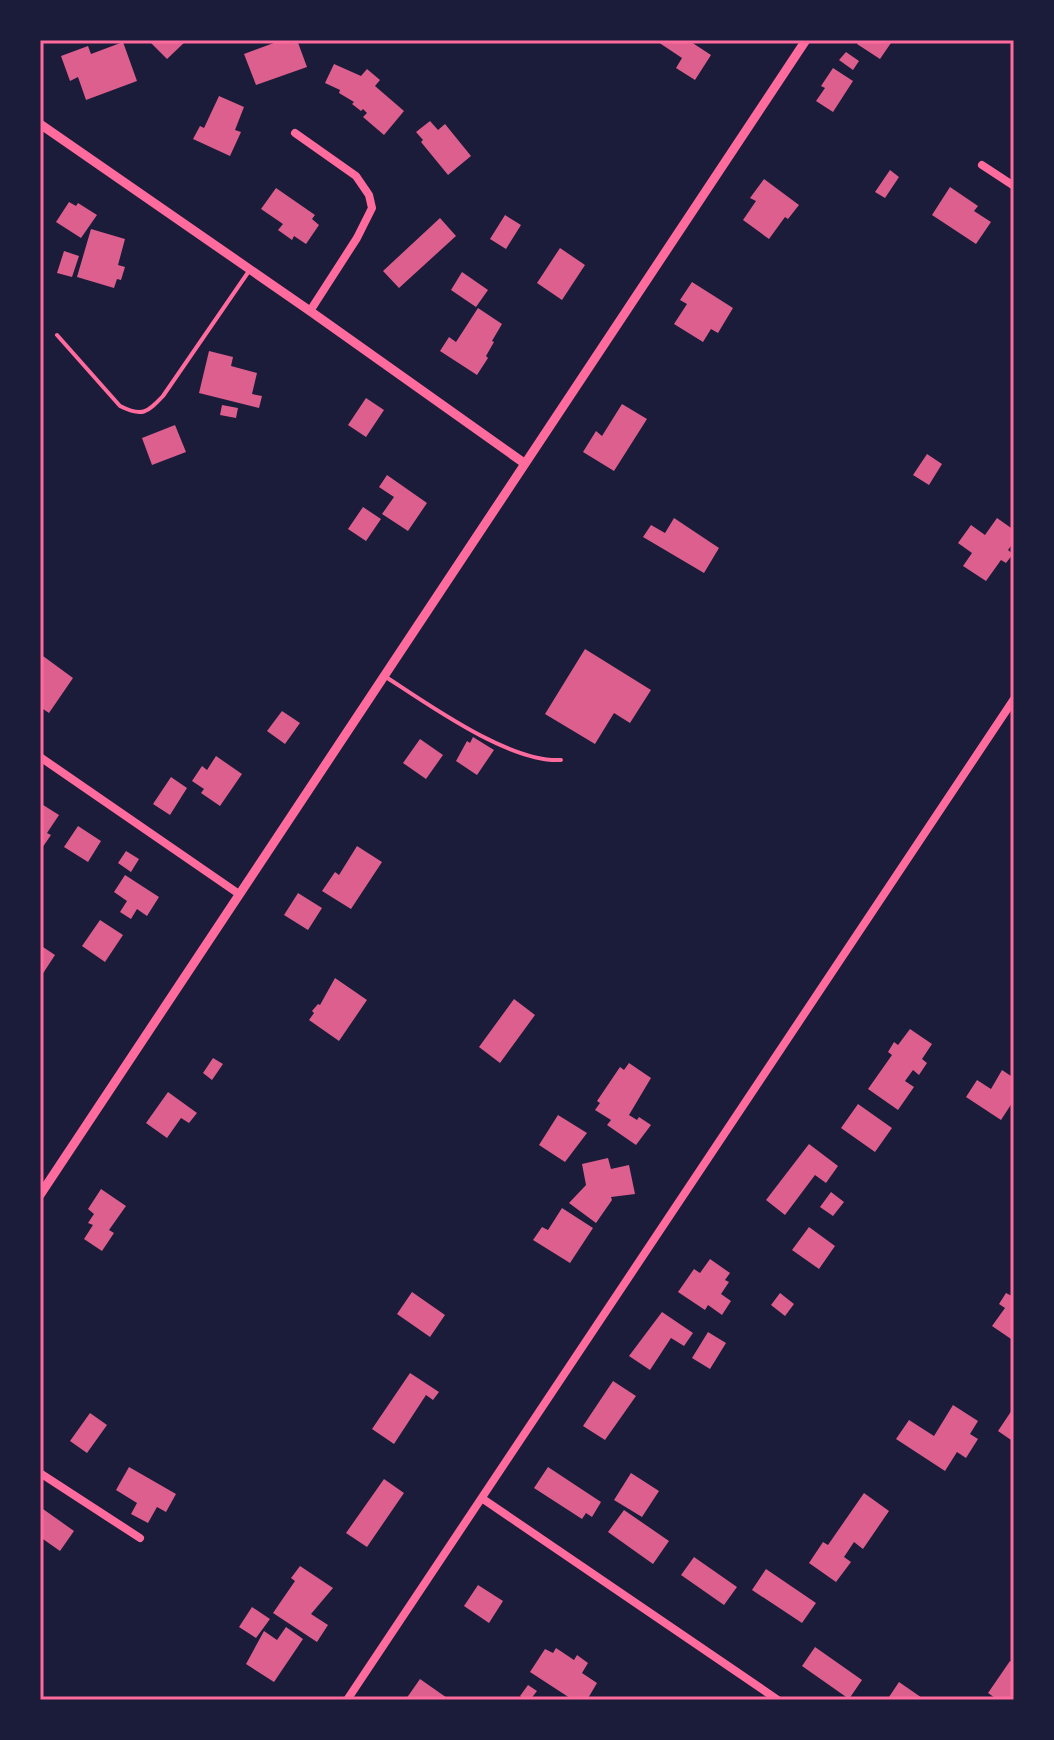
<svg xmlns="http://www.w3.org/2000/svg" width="1054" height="1740" font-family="'Zilla Slab',serif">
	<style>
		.building { fill: #dd5f8e }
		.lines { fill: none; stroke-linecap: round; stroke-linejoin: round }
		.service { stroke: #ff6b9d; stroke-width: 4 }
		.minor { stroke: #ff6b9d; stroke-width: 8 }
		.tertiary { stroke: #ff6b9d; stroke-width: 9 }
		.neatline { fill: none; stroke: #ff6b9d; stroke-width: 3 }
	</style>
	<rect width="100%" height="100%" fill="#1b1b3a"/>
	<path class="building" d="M148,40H187L167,59Z
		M282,40H297L307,67L256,85L244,54Z
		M659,40H688L711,55L695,80L676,68L682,58L658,42Z
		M860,40H893L880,59L857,44Z
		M123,42L137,81L86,100L78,77L70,81L61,56L88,46L91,54Z
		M846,52L859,61L853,70L839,60Z
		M334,64L361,76L367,69L380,80L375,86L404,111L384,135L363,117L367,113L363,109L361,111L352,104L354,102L339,93L340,90L325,83Z
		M833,68L853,81L833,112L816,101L825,88L821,86Z
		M219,96L244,107L235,130L241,132L230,156L193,139L200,126L204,128Z
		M430,121L438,130L445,124L471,156L448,175L421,142L423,140L416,132Z
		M890,170L899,177L885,198L875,192Z
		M764,179L799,205L788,219L785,217L769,239L743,220L756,201L750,198Z
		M950,187L978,206L974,211L991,222L976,244L932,215Z
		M276,188L315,215L312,219L319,225L306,244L294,236L292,240L278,230L283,224L261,209Z
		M69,202L76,206L78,203L97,215L81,238L56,222Z
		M505,215L521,225L506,249L490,239Z
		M440,218L456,236L399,288L383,271Z
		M91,229L125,239L118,265L125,267L121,280L117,279L114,288L77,277Z
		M560,248L585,265L562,300L537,283Z
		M64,251L79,256L72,277L57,273Z
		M462,272L488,290L476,307L451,290Z
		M692,282L733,308L718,333L711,329L703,342L674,324L687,304L680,300Z
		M478,308L502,324L492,341L494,342L486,356L488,358L477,375L440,351L449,337L456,342Z
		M209,351L233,357L231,366L257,373L252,394L262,396L259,408L199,393Z
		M366,398L384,410L366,437L348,425Z
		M622,404L647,419L614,471L583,452L596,431L602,436Z
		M222,405L238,408L236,418L220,415Z
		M175,425L186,452L152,465L142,438Z
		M927,454L942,464L929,485L913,475Z
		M387,475L427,503L408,531L382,514L394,497L379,487Z
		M363,507L381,519L366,541L348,529Z
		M674,518L719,548L704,573L643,537L651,525L665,533Z
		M997,518L1014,530V542L1008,550L1013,554L1006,563L1001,560L986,581L963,566L972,553L958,543L971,525L985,535Z
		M585,649L651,690L630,723L614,713L595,744L545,714Z
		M43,656L73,678L49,713L40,707V660Z
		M282,711L300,723L285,744L267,731Z
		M473,737L494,750L477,775L456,761L467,741L470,743Z
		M420,739L443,755L426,779L403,763Z
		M216,756L242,774L220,806L201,793L204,789L192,781L202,766L207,770Z
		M171,777L187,788L170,815L153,804Z
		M40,803L59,815L47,833L51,835L40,851Z
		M78,826L101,841L88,862L64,847Z
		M357,846L382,862L351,909L322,891L335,872L339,875Z
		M126,851L139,859L131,872L118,863Z
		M125,875L159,897L147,916L137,909L131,919L120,912L127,901L114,892Z
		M298,893L322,908L308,930L284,915Z
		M100,920L123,935L105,962L82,946Z
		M40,945L55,955L40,978Z
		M335,978L367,1000L339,1041L309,1020L314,1013L312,1011L318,1004L320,1005Z
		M514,999L535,1015L500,1063L479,1047Z
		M910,1029L932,1044L922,1059L927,1063L919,1075L913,1070L905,1081L914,1087L898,1110L868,1089L892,1055L888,1052L894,1042L898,1045Z
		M213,1058L223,1064L212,1080L203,1073Z
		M629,1063L651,1078L629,1115L637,1120L639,1117L651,1125L636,1145L607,1125L611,1120L595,1110L600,1103L597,1101L620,1067L624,1070Z
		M1002,1070L1014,1078V1100L1001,1120L966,1097L977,1080L991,1089Z
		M168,1092L197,1113L189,1123L181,1118L167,1138L146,1123Z
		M858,1104L892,1128L875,1152L841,1128Z
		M558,1115L587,1133L565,1162L539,1145Z
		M809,1144L838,1166L826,1183L815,1175L785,1215L766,1200Z
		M608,1158L611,1169L629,1165L635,1194L611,1197L612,1200L596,1223L569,1203L586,1185L582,1164Z
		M101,1189L126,1206L109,1230L114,1233L102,1251L84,1239L93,1225L88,1223L94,1214L88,1209Z
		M831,1192L844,1202L833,1216L820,1207Z
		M562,1208L593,1228L570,1263L533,1240L542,1227L548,1230Z
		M809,1227L835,1246L819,1269L792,1250Z
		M710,1259L730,1273L725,1280L729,1282L721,1294L731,1301L722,1315L708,1305L705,1310L678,1292L694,1269L700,1273Z
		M412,1292L445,1315L430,1337L397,1314Z
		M780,1293L794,1304L785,1316L771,1305Z
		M1006,1293L1012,1296L1014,1293V1341L992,1326L1005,1308L999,1304Z
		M662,1312L693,1333L684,1346L671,1338L650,1370L629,1356Z
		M708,1332L726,1343L710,1369L692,1358Z
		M410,1373L439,1392L433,1400L426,1395L394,1444L372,1429Z
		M613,1381L636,1396L605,1440L583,1426Z
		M953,1405L978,1421L970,1434L978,1439L966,1458L957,1452L945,1471L896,1439L909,1420L934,1436Z
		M1012,1410L1014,1411V1442L998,1431Z
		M90,1413L107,1425L87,1453L70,1441Z
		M129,1467L176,1494L166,1512L157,1507L148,1523L131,1514L137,1503L116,1490Z
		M548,1467L601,1502L592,1517L586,1513L582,1519L534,1488Z
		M631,1473L659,1491L642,1517L614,1500Z
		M384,1479L404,1493L367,1547L346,1533Z
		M864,1493L889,1511L863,1549L854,1542L844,1557L851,1562L836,1582L809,1563L823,1542L828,1545Z
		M43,1509L74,1531L60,1551L40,1537V1513Z
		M624,1510L669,1541L653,1564L608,1532Z
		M694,1557L737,1587L724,1605L681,1575Z
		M300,1566L333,1588L311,1614L328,1625L317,1642L273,1613L295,1581L291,1578Z
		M766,1569L816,1603L802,1623L752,1590Z
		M478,1585L503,1601L489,1623L464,1606Z
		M252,1607L270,1619L256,1638L239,1627Z
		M286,1627L303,1639L274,1682L246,1664L264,1631L277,1640Z
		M815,1647L862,1680L849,1699L802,1666Z
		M556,1648L574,1660L577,1655L588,1663L582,1673L597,1683L587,1700H573L530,1672L545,1649L553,1653Z
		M1010,1661L1014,1663V1700H998L988,1693Z
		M420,1679L450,1700H408L406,1699Z
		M899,1682L925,1700H887Z
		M528,1685L537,1691L530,1700H525L520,1696Z"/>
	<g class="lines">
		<path class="service" d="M57,335L120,406C142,417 147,413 163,396L249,271
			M386,677C429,705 510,763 561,760"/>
		<path class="minor" d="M295,133L356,176L369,195L372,208L357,238L310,311
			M982,165L1014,186
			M40,757L239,894
			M40,1473L140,1538
			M483,1499L778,1700
			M347,1700L1014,699"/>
		<path class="tertiary" d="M40,124L310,311L524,463
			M40,1195L806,40"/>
	</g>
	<rect width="1054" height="1740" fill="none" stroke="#1b1b3a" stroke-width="84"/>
	<rect x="42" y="42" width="970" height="1656" class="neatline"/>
</svg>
